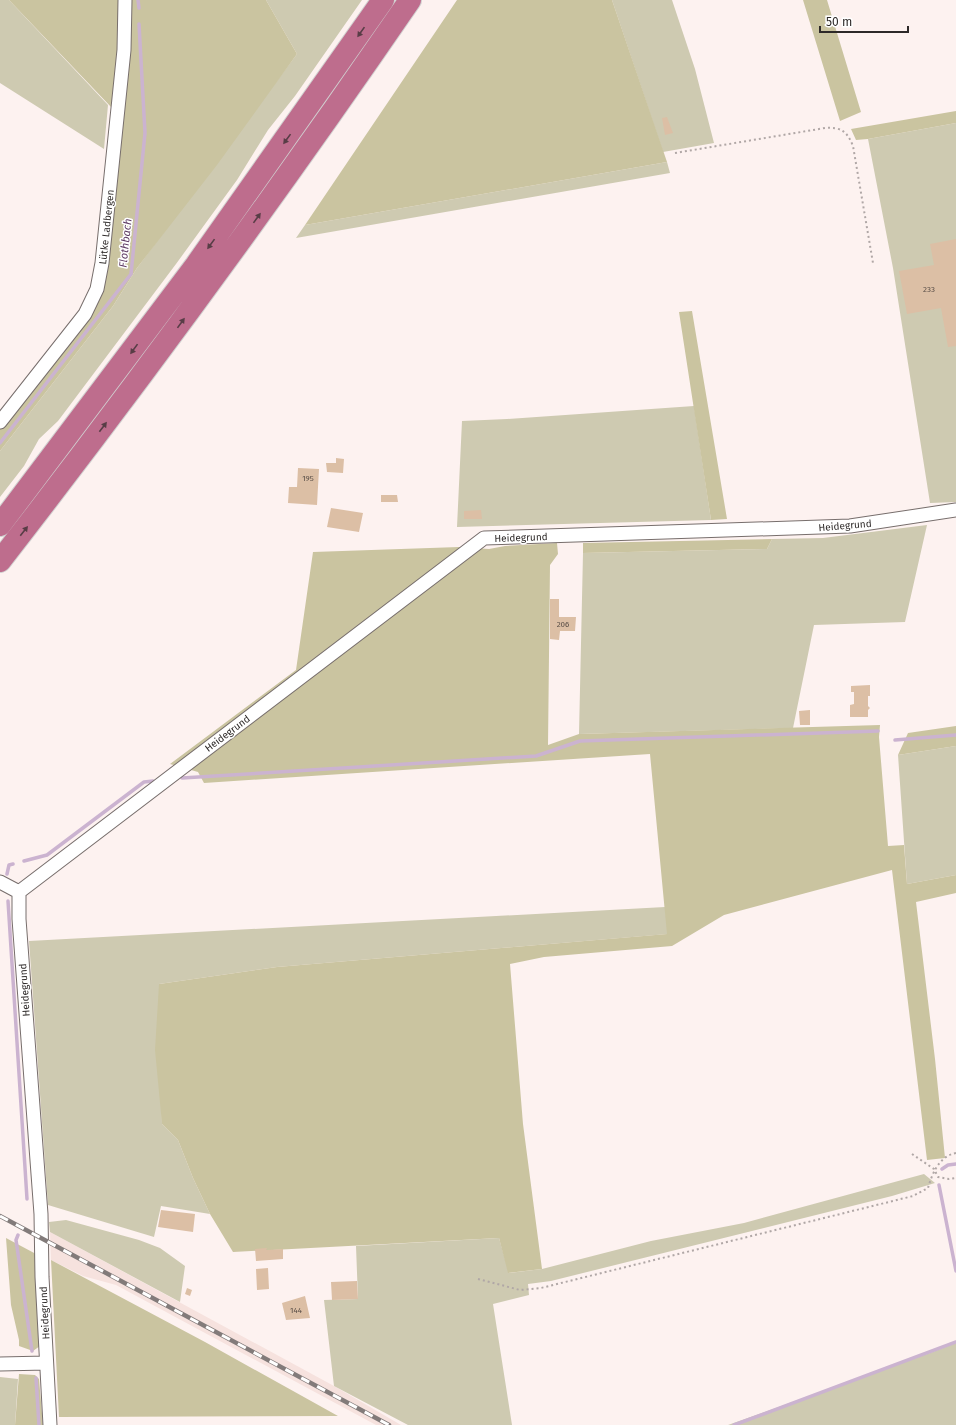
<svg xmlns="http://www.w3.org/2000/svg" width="956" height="1425" font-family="'Fira Sans',sans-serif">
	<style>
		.built { fill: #f6e2de }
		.green { fill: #cecab1 }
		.forest { fill: #cac4a0 }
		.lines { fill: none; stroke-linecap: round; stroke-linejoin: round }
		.stream { stroke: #cbb3d0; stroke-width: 3.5 }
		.building { fill: #dcbfa5 }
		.minor-casing { stroke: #776e6c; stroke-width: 15 }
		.motorway-casing { stroke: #d1d0d0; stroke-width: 24 }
		.path { stroke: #b0a7a6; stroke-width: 2; stroke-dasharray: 2 3; stroke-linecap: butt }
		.minor { stroke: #fff; stroke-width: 13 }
		.motorway { stroke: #be6d8d; stroke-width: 22 }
		.rail-casing { stroke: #827b7a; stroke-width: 4.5 }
		.rail { stroke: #fff; stroke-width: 3; stroke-dasharray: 9; stroke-linecap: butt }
		.oneway { fill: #583d46 }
		.labels { text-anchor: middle; stroke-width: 3; stroke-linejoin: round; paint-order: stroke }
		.number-label { font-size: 8px; fill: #594e47 }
		.street-label { font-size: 10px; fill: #2d2928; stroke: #fff }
		.water-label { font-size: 11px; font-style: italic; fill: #5e3c64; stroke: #fff }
	</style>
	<rect width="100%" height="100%" fill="#fdf2f0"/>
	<path class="built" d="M50,1232L334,1386L401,1425H376L116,1285L83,1276L51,1260Z"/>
	<path class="green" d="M0,0H9L108,105L104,149L0,83Z
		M266,0H362L295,96L268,130L237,180L176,264L58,421L39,439L24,466L0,497V451L113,306L137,268L297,54Z
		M612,0H672L695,69L714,143L663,152Z
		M956,123V502L930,503L893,268L868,139Z
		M667,162L670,173L296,238L305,225Z
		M694,406L711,520L457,527L462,421L507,419Z
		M927,525L905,622L814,625L793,728L579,734L583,553L767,549L772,539L823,538Z
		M956,746V875L907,884L898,755Z
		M665,907L668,934L277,967L159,984L162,1124L178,1140L193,1178L210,1214L161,1206L154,1237L48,1205L29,941Z
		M924,1174L935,1183L892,1196L551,1281L528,1284L529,1295L493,1304L512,1425H408L334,1386L324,1300L358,1299L356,1246L499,1238L509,1273L542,1269L651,1241L744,1223Z
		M66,1220L139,1240L160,1248L185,1266L180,1302L50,1232L49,1222Z
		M956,1343V1425H728L930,1353Z
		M0,1377L18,1379L15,1425H0Z"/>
	<path class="forest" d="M9,0H120L121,11L112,108Z
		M129,0H266L297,54L217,165L137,268L113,306L0,451V427L90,313Z
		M457,0H612L667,162L305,225Z
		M803,0H827L861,112L840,121Z
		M956,111V123L868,139L856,140L851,129Z
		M692,311L727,519L711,520L679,312Z
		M772,539L767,549L583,553V543Z
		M557,543L558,554L550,565L548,745L579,734L880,725L879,737L888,846L904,845L907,884L956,875V893L916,902L935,1059L945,1158L927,1160L892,870L724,915L672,946L544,957L510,964L523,1124L542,1269L508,1273L499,1238L233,1252L210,1214L193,1178L178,1140L162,1124L155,1050L159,984L277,967L667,934L650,754L204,783L198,772L170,764L296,670L313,552L459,547L489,549L505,546Z
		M956,726V746L898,755L908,733Z
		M6,1238L36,1254L40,1346L33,1351L19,1346V1340L11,1305Z
		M51,1260L205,1342L338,1416L59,1417Z
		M19,1374L35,1375L39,1379L43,1425H15Z"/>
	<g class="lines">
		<path class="stream" d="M138,0L139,8
			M0,443L131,274L145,133L139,24
			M895,740L956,735
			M182,778L536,756L580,741L878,731
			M24,861L47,855L140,785L144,782L153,781
			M7,874L9,865L13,864
			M8,901L27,1199
			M942,1169L948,1165L956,1164
			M939,1185L956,1271
			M18,1235L16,1240L32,1351
			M36,1378L39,1425
			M734,1425L956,1342"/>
	</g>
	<path class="building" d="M667,117L673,133L665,135L662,118Z
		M956,239V346L948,347L941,308L907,314L899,271L934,265L930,244Z
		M336,458L344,459L343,473L327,472L326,463H336Z
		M298,468L319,469L317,505L288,503L289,487H297Z
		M381,495H397L398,502H381Z
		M331,508L363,513L359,532L327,527Z
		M481,510L482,519H464V511Z
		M550,599H559V617H576L575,631H560L559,640L550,639Z
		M870,685V696H868V706L870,708L868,710V717H850V705L854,704V692H851V686Z
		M810,710V725H800L799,711Z
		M161,1210L195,1214L193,1232L158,1227Z
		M267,1248L266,1250L283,1249V1259L256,1261L255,1249Z
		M268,1268L269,1289L257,1290L256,1269Z
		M357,1281L358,1299L332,1300L331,1282Z
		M187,1288L192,1290L190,1296L185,1294Z
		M305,1296L310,1318L286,1320L282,1303Z"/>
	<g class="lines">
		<defs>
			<path id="minor" d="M0,422L85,314L97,289L102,263L124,50L125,0
				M0,882L19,892
				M0,1364L46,1363
				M50,1425L42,1277L41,1214L19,919V892L484,538L850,526L956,510"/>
			<path id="motorway" d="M0,525L196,265L383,0
				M0,561C142,378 279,191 410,0"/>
		</defs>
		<use href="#minor" class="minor-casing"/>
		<use href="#motorway" class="motorway-casing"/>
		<path class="path" d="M675,153L825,128C841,127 847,131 853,146L873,263
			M912,1154L934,1169L938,1177L949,1179L956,1178
			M478,1279L520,1290L541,1288L913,1196L928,1188C932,1174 939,1156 956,1153"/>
		<use href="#minor" class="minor"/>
		<use href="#motorway" class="motorway"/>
		<defs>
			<path id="rail" d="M0,1216L389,1425"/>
		</defs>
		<use href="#rail" class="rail-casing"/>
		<use href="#rail" class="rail"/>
	</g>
	<defs><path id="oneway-solid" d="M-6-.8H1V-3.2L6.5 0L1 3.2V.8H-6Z"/></defs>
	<g class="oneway">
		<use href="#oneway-solid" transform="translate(361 32) rotate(125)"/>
		<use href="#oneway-solid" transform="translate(287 139) rotate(126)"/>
		<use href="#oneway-solid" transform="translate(257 218) rotate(-54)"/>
		<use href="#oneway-solid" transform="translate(211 244) rotate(126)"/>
		<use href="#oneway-solid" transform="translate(181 323) rotate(-54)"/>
		<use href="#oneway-solid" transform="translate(134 349) rotate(126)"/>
		<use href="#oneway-solid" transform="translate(103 427) rotate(-53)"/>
		<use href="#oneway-solid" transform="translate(24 531) rotate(-52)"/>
	</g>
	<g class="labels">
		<g class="number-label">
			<text x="929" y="292">233</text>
			<text x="308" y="481">195</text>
			<text x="563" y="627">206</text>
			<text x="296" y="1313">144</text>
		</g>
		<g class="street-label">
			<text transform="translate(106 227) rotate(-84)" y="4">Lütke Ladbergen</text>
			<text transform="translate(845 525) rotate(-5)" y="4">Heidegrund</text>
			<text transform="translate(521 537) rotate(-2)" y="4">Heidegrund</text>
			<text transform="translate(227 733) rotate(-37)" y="4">Heidegrund</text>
			<text transform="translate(24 990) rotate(-94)" y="4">Heidegrund</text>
			<text transform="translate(44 1313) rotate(-93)" y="4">Heidegrund</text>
		</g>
		<g class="water-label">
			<text transform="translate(125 243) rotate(-84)" y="4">Flothbach</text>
		</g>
	</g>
	<path d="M820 26v6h88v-6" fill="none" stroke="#2d2928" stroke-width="2"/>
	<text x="826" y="26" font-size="12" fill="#2d2928" stroke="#ffffff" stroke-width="3" paint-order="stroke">50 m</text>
</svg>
